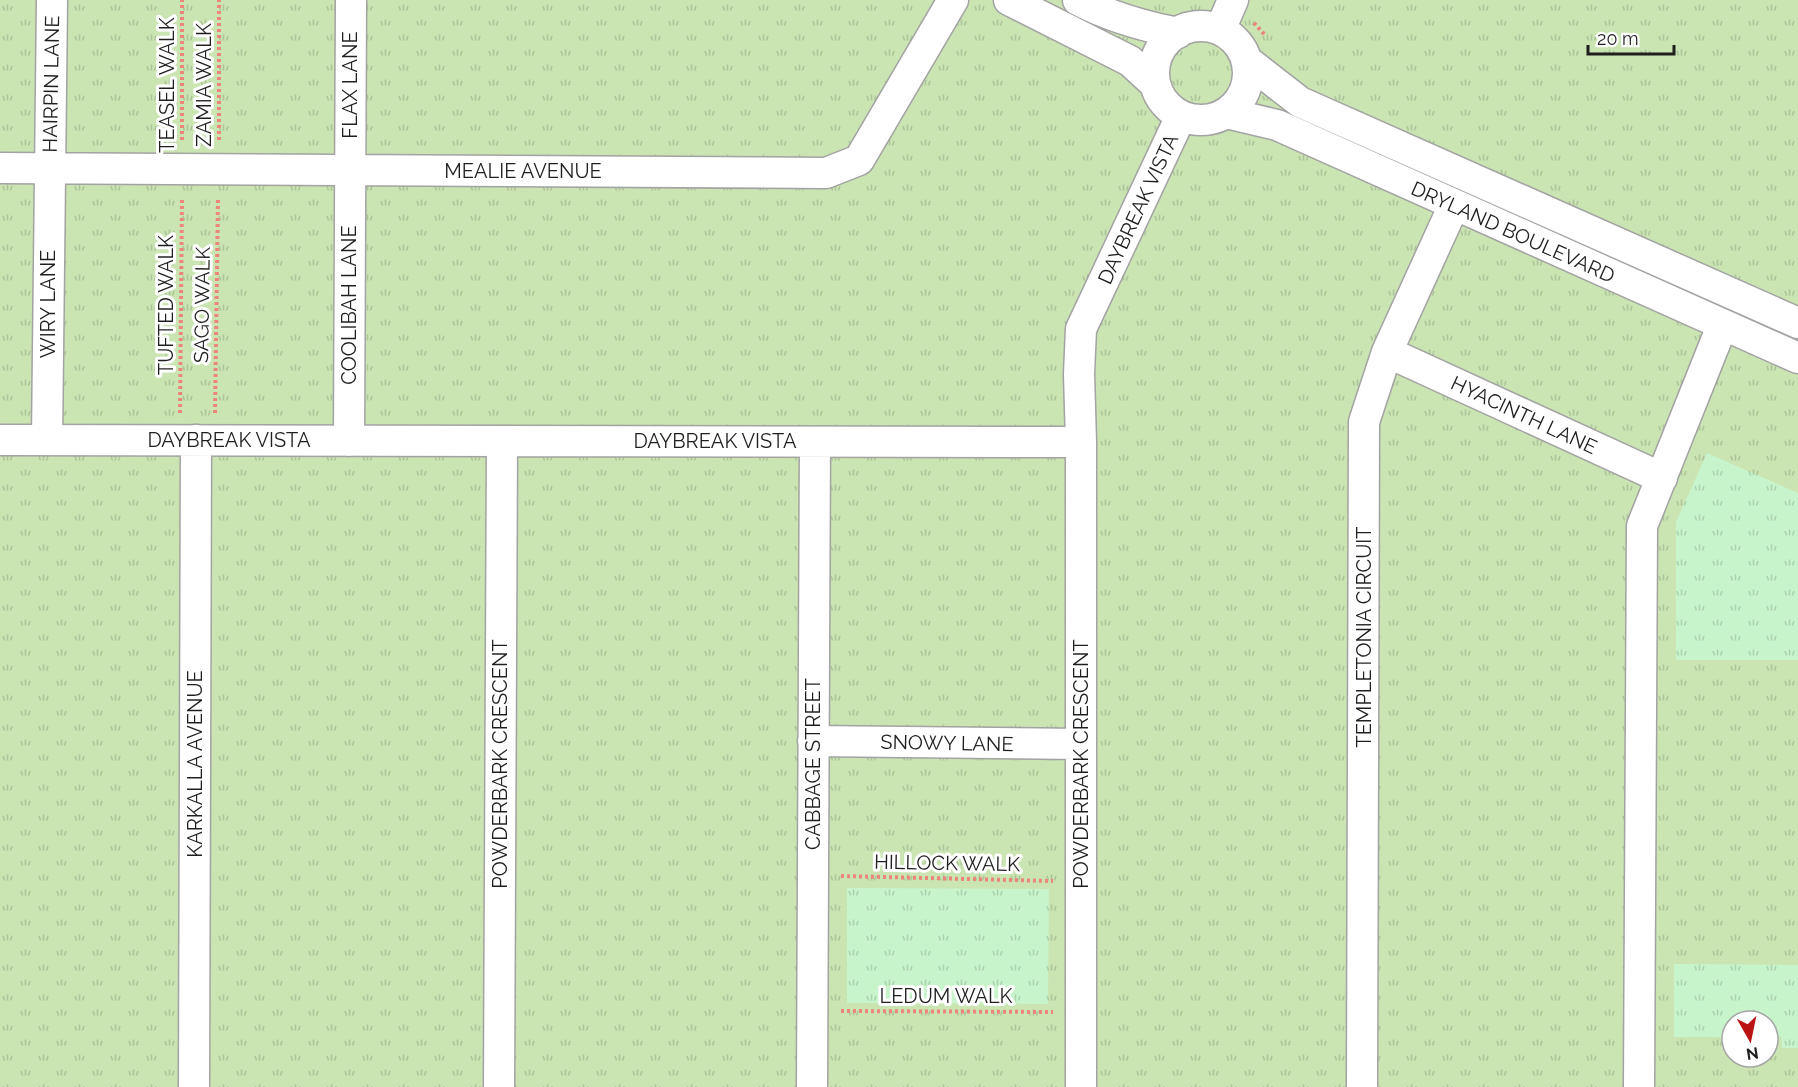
<svg xmlns="http://www.w3.org/2000/svg" width="1798" height="1087" font-family="Raleway,sans-serif">
	<style>
		.grass { fill: url(#grass-tufts); fill-rule: evenodd }
		.park { fill: url(#park-tufts) }
		.lines { fill: none; stroke-linecap: round; stroke-linejoin: round }
		.minor-casing { stroke: #a3a3a3; stroke-width: 33 }
		.path { stroke: #ec867a; stroke-width: 4; stroke-dasharray: 3 3; stroke-linecap: butt }
		.minor { stroke: #fff; stroke-width: 30 }
		.labels { text-anchor: middle; stroke-width: 6; stroke-linejoin: round; paint-order: stroke }
		.street-label { font-size: 20px; fill: #1f1f1f; stroke: #fff }
	</style>
	<defs>
		<pattern id="grass-tufts" width="24" height="20" patternUnits="userSpaceOnUse" patternTransform="scale(1.5)"><rect width="24" height="20" fill="#cae4b2"/><path d="M3 7l-1-3M5 7V3M7 7l1-3M15 17l-1-3M17 17v-4M19 17l1-3" fill="none" stroke="#adc399"/></pattern>
		<pattern id="park-tufts" width="24" height="20" patternUnits="userSpaceOnUse" patternTransform="scale(1.5)"><rect width="24" height="20" fill="#c8f4cc"/><path d="M3 7l-1-3M5 7V3M7 7l1-3M15 17l-1-3M17 17v-4M19 17l1-3" fill="none" stroke="#abd1af"/></pattern>
	</defs>
	<rect width="100%" height="100%" fill="#efece6"/>
	<path class="grass" d="M0,0H1798V1087H0ZM1732,1021H1768V1057H1732Z"/>
	<path class="park" d="M1707,453L1798,493V660H1676V522Z
		M847,888L1049,889L1048,1004L847,1003Z
		M1674,964L1798,965V1048H1782L1781,1037H1768V1021H1732V1037H1674Z"/>
	<g class="lines">
		<defs>
			<path id="minor" d="M1009,0L1130,61L1155,84
				M1078,0C1110,17 1142,26 1178,33
				M1154 73a47 47 0 1 1 94 0a47 47 0 1 1-94 0Z
				M1220,30L1233,0
				M1246,60L1300,102L1798,323
				M1226,113L1277,125L1798,358
				M0,168L826,173L859,160L953,0
				M1387,352L1662,478
				M0,440L1081,442L1079,374L1081,329L1181,116
				M47,440L52,0
				M349,441L351,0
				M813,741L1081,744
				M194,1087L196,440
				M499,1087L502,441
				M812,1087L815,442
				M1081,1087V442
				M1362,1087L1364,422L1387,352L1454,205
				M1639,1087L1642,526L1722,326"/>
		</defs>
		<use href="#minor" class="minor-casing"/>
		<path class="path" d="M1254,23L1265,35
			M182,140V0
			M219,140V0
			M180,413L182,199
			M215,413L218,199
			M841,876L1053,881
			M841,1011L1053,1012"/>
		<use href="#minor" class="minor"/>
	</g>
	<g class="labels">
		<g class="street-label">
			<text transform="translate(51 84) rotate(-89)" y="7">HAIRPIN LANE</text>
			<text transform="translate(167 85) rotate(-90)" y="7">TEASEL WALK</text>
			<text transform="translate(204 85) rotate(-90)" y="7">ZAMIA WALK</text>
			<text transform="translate(350 85) rotate(-90)" y="7">FLAX LANE</text>
			<text x="523" y="178">MEALIE AVENUE</text>
			<text transform="translate(1138 209) rotate(-65)" y="7">DAYBREAK VISTA</text>
			<text transform="translate(1513 232) rotate(24)" y="7">DRYLAND BOULEVARD</text>
			<text transform="translate(48 304) rotate(-90)" y="7">WIRY LANE</text>
			<text transform="translate(166 305) rotate(-90)" y="7">TUFTED WALK</text>
			<text transform="translate(202 305) rotate(-89)" y="7">SAGO WALK</text>
			<text transform="translate(349 305) rotate(-90)" y="7">COOLIBAH LANE</text>
			<text transform="translate(1524 415) rotate(25)" y="7">HYACINTH LANE</text>
			<text x="229" y="447">DAYBREAK VISTA</text>
			<text x="715" y="448">DAYBREAK VISTA</text>
			<text transform="translate(1364 637) rotate(-90)" y="7">TEMPLETONIA CIRCUIT</text>
			<text transform="translate(947 743) rotate(1)" y="7">SNOWY LANE</text>
			<text transform="translate(195 764) rotate(-90)" y="7">KARKALLA AVENUE</text>
			<text transform="translate(500 764) rotate(-90)" y="7">POWDERBARK CRESCENT</text>
			<text transform="translate(813 764) rotate(-90)" y="7">CABBAGE STREET</text>
			<text transform="translate(1081 764) rotate(-90)" y="7">POWDERBARK CRESCENT</text>
			<text transform="translate(947 863) rotate(1)" y="7">HILLOCK WALK</text>
			<text x="946" y="1003">LEDUM WALK</text>
		</g>
	</g>
	<g transform="translate(1750 1039) rotate(171)"><circle r="28" fill="#ffffff" stroke="#a5a5a5" stroke-width="1.5"/>
	<path d="M0-4.5L10 22L0 15L-10 22Z" fill="#ba1514"/>
	<text y="-9" font-size="16" font-weight="bold" text-anchor="middle" fill="#1f1f1f">N</text>
	</g>
	<path d="M1588 45v9h86v-9" fill="none" stroke="#1f1f1f" stroke-width="3"/>
	<text x="1597" y="45" font-size="18" fill="#1f1f1f" stroke="#ffffff" stroke-width="4.5" paint-order="stroke">20 m</text>
</svg>
